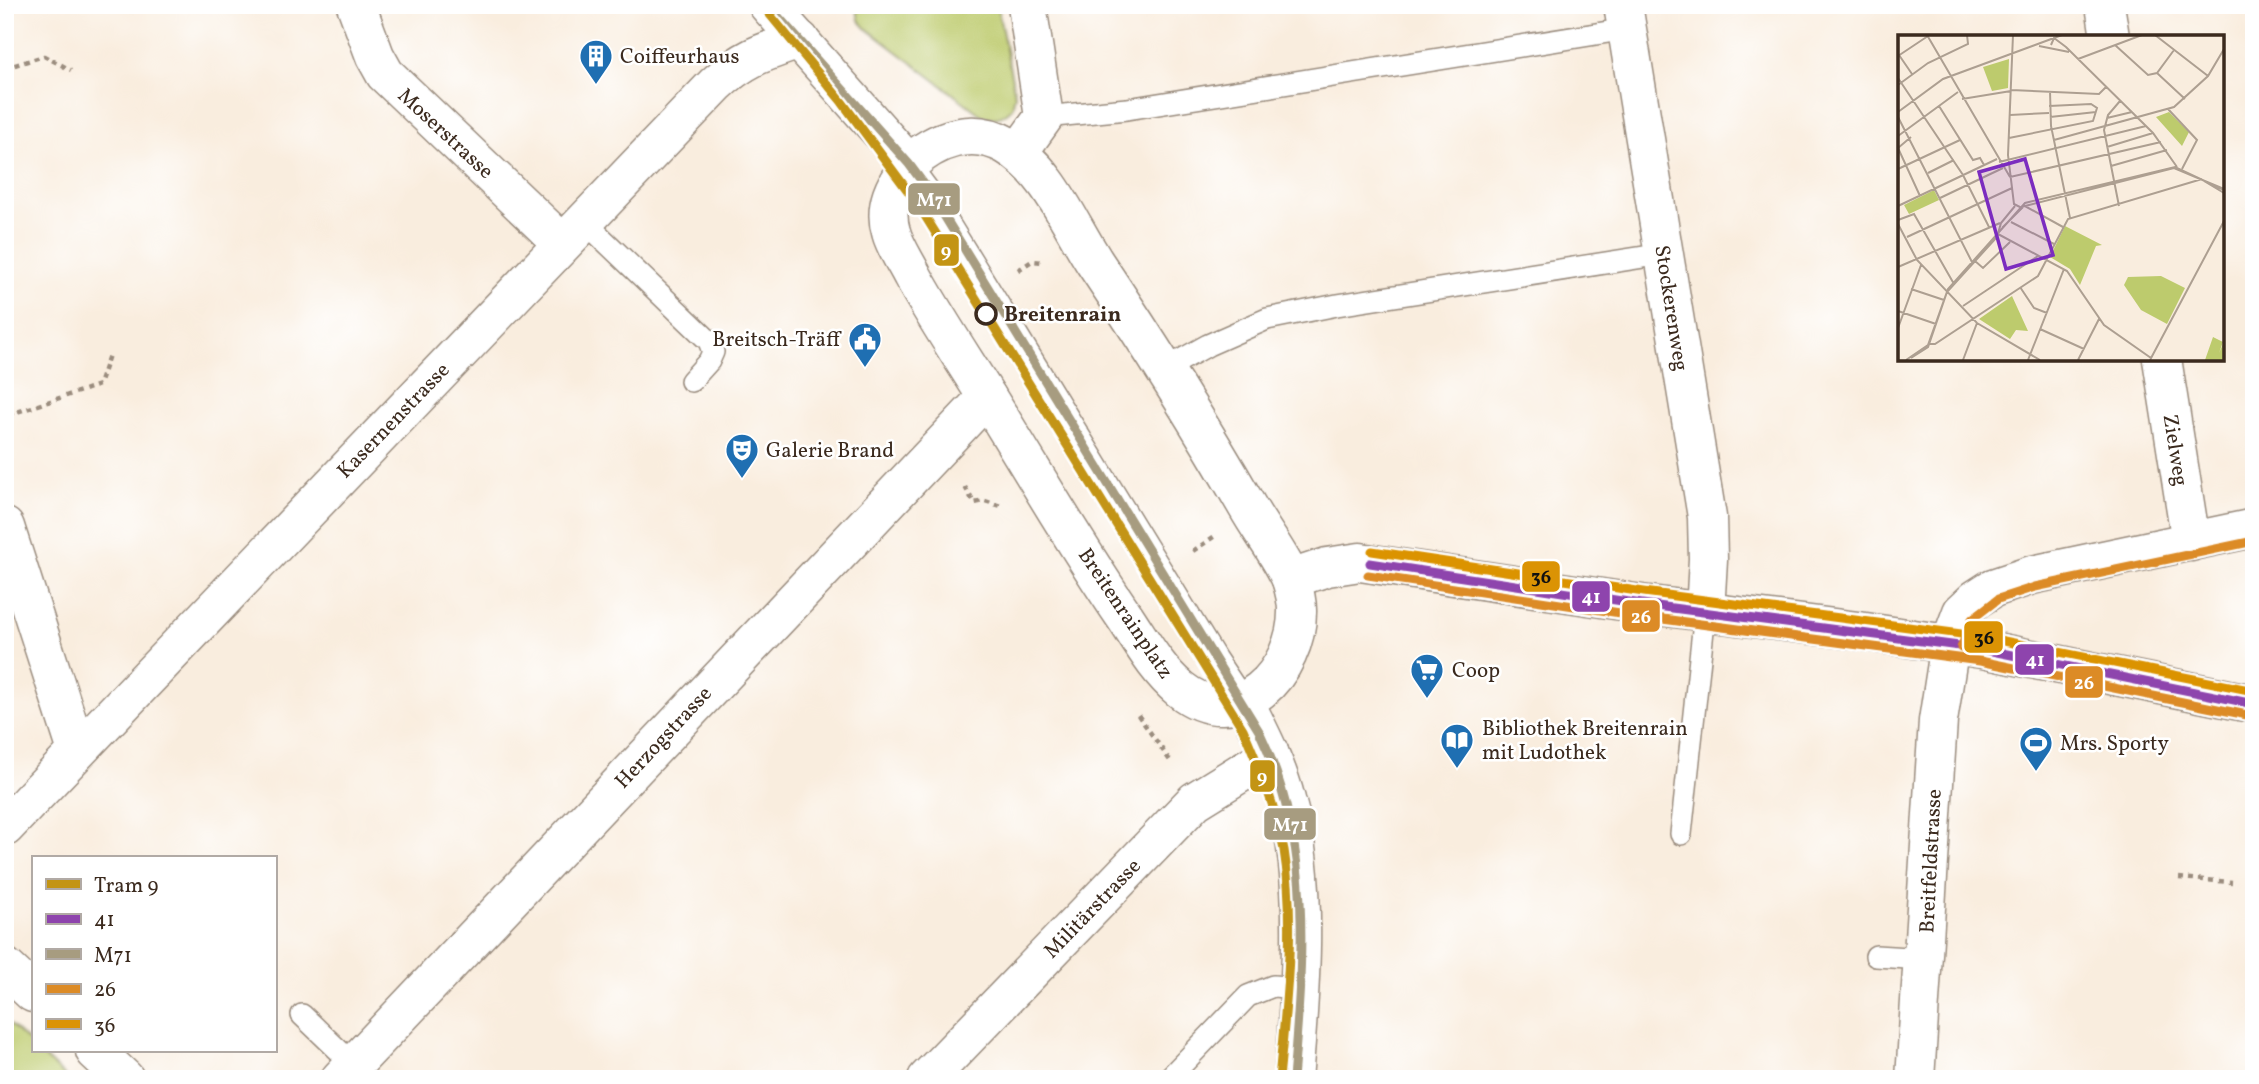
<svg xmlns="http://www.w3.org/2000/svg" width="2259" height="1084" font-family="Vollkorn,serif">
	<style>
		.green { fill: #bdcb6d; stroke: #7c7a46; stroke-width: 2 }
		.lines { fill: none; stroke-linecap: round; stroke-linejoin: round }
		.service-casing { stroke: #9a8c7e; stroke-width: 24 }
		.minor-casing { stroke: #9a8c7e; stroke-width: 41 }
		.tertiary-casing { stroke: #9a8c7e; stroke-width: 41 }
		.path { stroke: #9a8c7e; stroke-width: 4.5; stroke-dasharray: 5 5; stroke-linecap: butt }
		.service { stroke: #fff; stroke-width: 21 }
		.minor { stroke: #fff; stroke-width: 38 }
		.tertiary { stroke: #fff; stroke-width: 38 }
		.bus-1-casing { stroke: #fff; stroke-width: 14 }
		.bus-2-casing { stroke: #fff; stroke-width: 14 }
		.bus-3-casing { stroke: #fff; stroke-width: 14 }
		.bus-4-casing { stroke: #fff; stroke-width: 14 }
		.bus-1 { stroke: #8e44ad; stroke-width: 9 }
		.bus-2 { stroke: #a79c80; stroke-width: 9 }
		.bus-3 { stroke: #dc8b26; stroke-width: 9 }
		.bus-4 { stroke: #db9304; stroke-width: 9 }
		.tram-1-casing { stroke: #fff; stroke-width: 14 }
		.tram-1 { stroke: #c39414; stroke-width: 9 }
		.stop-dot { fill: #fff; stroke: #3b2a1e; stroke-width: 3.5 }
		.labels { text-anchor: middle; stroke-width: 5; stroke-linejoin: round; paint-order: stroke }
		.poi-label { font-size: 21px; fill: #3b2a1e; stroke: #fff; text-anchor: start }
		.street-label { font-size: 21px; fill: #3b2a1e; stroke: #fff }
		.stop-label { font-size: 21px; font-weight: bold; fill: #3b2a1e; stroke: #fff; text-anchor: start }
		.inset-road { fill: none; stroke: #ad9f91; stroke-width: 2 }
		.view { fill: #7b2cbf; fill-opacity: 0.15; stroke: #7b2cbf; stroke-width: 3.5 }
		.inset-edge { fill: none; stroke: #3b2a1e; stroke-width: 3.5 }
		.line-badge { stroke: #fff; stroke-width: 2.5 }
		.badge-label { font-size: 19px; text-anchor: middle; font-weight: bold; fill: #fff }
		.pale-badge-label { font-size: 19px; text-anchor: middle; font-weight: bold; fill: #111 }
	</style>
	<rect width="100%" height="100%" fill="#fff"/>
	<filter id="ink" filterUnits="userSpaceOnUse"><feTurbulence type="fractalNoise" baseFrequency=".0143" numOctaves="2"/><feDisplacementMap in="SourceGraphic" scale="14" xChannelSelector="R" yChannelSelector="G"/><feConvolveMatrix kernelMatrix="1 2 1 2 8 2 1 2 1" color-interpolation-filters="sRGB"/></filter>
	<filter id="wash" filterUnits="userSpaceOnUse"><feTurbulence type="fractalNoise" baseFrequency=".00686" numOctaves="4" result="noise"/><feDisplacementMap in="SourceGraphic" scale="28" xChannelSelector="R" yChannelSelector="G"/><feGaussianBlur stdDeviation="1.57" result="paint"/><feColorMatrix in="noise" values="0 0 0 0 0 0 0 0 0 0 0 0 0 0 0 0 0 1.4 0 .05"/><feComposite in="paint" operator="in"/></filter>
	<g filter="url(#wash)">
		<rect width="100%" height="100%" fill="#f9edde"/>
		<path class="green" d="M856,5H997L1015,95L1012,108C1002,119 993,120 981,115L866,28L859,20Z
			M5,1020L33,1046V1051H38L68,1079H5Z"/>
	</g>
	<g filter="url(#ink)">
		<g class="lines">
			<defs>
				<path id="service" d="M1044,117L1127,109L1627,29
					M909,164L929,191L1216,659L1244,701
					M584,221L709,341L713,352L709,361L691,381
					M1165,369L1208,345L1267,319L1337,305L1663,254
					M1681,834L1705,612
					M1876,956L1924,959
					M302,1015L354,1065
					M1168,1079L1248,996L1273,986L1299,988"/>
				<path id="minor" d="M356,5L375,56L385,74L562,243
					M1623,5L1707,517L1708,559L1705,612
					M2105,5L2110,37
					M1018,153L1044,117L1027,5
					M909,164C936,139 972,126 1006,145C1049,170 1069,223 1095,263C1148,342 1199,423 1247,506C1261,531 1279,553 1291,579
					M2162,359L2191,542
					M5,527L77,751
					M5,827L716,84C745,57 764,52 800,40
					M5,967L33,993
					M95,1051L125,1079
					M340,1079L987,397
					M927,1079L1195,801L1258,762L1269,752
					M1915,1079L1938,721L1950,644L1962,612L1976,599L1993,588L2032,575L2254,528"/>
				<path id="tertiary" d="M768,5L909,164C895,185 883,206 891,232C895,247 905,261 912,275C935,317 962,357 987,397C1033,471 1076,546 1125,617C1141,641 1157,670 1180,689C1238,736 1298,671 1297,610C1297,599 1294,589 1291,579L1327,567L1360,562L1642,604L1866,632L1982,649L2254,704
					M1244,701C1260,733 1277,765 1286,800C1310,881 1300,995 1293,1079"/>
			</defs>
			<use href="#service" class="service-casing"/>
			<use href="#minor" class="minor-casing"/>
			<use href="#tertiary" class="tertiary-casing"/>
			<path class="path" d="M5,68L44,56L71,70
				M1018,270L1032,261L1042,262
				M5,406L8,415L99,385L110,352
				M965,487L974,503L985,501L1001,506
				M1193,551L1215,536
				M1138,715L1171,762
				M2179,878L2232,882"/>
			<use href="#service" class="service"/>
			<use href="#minor" class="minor"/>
			<use href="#tertiary" class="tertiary"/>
			<defs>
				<path id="bus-1" d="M1370,563L1642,604L1982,649L2254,704"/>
				<path id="bus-2" d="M768,5L909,164L929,191L1259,731C1313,842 1303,959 1293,1079"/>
				<path id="bus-3" d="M1368,575L1640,616L1980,661L2252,716
					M1961,648L1972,619L1998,599L2035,587L2254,541"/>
				<path id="bus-4" d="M1372,551L1644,592L1984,637L2254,691"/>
			</defs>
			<use href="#bus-1" class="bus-1-casing"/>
			<use href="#bus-2" class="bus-2-casing"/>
			<use href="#bus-3" class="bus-3-casing"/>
			<use href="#bus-4" class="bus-4-casing"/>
			<use href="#bus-1" class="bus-1"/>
			<use href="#bus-2" class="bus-2"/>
			<use href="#bus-3" class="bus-3"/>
			<use href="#bus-4" class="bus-4"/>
			<defs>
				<path id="tram-1" d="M762,5L842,102L917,203L1243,729C1260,768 1276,808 1284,850C1296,925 1286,1003 1279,1079"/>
			</defs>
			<use href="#tram-1" class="tram-1-casing"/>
			<use href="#tram-1" class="tram-1"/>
		</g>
	</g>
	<defs>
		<symbol id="building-pin" viewBox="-11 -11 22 30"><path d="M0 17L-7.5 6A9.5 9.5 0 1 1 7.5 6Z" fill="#1f6fb2" stroke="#fff"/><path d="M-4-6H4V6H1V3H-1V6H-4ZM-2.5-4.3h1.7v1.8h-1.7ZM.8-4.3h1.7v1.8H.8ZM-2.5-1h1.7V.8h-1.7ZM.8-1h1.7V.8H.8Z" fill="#fff"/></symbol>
		<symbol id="civic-pin" viewBox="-11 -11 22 30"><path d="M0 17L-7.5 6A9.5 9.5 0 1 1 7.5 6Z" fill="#1f6fb2" stroke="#fff"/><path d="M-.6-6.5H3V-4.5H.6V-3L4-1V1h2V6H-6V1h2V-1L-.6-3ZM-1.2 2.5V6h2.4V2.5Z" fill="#fff"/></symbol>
		<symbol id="theatre-pin" viewBox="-11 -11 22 30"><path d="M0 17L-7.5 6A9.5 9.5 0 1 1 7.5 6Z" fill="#1f6fb2" stroke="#fff"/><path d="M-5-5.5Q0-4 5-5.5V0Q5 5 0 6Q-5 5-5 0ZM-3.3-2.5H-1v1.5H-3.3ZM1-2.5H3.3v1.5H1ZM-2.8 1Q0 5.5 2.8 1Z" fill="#fff"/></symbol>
		<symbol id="supermarket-pin" viewBox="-11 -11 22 30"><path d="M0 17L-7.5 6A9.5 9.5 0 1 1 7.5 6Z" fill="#1f6fb2" stroke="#fff"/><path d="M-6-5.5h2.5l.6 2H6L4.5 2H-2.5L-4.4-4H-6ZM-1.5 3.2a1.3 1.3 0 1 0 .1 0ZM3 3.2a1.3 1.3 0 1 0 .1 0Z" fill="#fff"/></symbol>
		<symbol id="library-pin" viewBox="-11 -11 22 30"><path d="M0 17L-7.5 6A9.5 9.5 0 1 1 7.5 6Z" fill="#1f6fb2" stroke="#fff"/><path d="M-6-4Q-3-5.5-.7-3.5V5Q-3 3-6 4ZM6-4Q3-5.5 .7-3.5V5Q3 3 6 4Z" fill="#fff"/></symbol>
		<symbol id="stadium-pin" viewBox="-11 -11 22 30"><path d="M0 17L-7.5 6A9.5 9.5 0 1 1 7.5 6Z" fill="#1f6fb2" stroke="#fff"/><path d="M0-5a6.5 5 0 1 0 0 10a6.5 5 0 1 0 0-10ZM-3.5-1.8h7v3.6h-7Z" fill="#fff"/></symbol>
	</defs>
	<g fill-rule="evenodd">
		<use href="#building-pin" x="577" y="37" width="38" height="52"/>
		<use href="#civic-pin" x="846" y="320" width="38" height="52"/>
		<use href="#theatre-pin" x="723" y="431" width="38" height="52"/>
		<use href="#supermarket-pin" x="1408" y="651" width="38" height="52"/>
		<use href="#library-pin" x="1438" y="721" width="38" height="52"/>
		<use href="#stadium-pin" x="2017" y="724" width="38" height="52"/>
	</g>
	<circle class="stop-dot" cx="986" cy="314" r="10"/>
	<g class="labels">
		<g class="poi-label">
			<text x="620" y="63">Coiffeurhaus</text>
			<text x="840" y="346" text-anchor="end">Breitsch-Träff</text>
			<text x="766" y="457">Galerie Brand</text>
			<text x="1452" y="677">Coop</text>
			<text x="1482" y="735">Bibliothek Breitenrain<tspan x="1482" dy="24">mit Ludothek</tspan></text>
			<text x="2060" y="750">Mrs. Sporty</text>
		</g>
		<g class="street-label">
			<text transform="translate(446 133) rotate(43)" y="7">Moserstrasse</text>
			<text transform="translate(1672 308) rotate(81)" y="7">Stockerenweg</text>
			<text transform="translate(393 420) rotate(-46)" y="7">Kasernenstrasse</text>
			<text transform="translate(2176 450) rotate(81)" y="7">Zielweg</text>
			<text transform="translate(1126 613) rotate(56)" y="7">Breitenrainplatz</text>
			<text transform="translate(663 737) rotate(-47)" y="7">Herzogstrasse</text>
			<text transform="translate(1930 861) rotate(-87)" y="7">Breitfeldstrasse</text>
			<text transform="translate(1092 908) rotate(-46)" y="7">Militärstrasse</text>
		</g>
		<g class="stop-label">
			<text x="1004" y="321">Breitenrain</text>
		</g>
	</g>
	<g transform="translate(1898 35)">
		<rect width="326" height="326" fill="#f9edde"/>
		<path d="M111,24L110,53L94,56L85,32ZM271,77L291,97L284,111L258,82ZM36,155L41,165L11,179L6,170ZM167,191L204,210L198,211L182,250L172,234L152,222ZM263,241L287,253L269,289L243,275L226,250L230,242ZM114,261L130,296L118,295L112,304L81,284ZM315,302L325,307L321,318L325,309V325H307Z" fill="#bdcb6d"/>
		<path class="inset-road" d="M29,0L112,142M257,0L310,41M153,10L156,3L168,12L255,98L279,132M217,10L250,40L259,38L276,15M141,11L171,17M1,20L14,39M0,21L30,1M180,24L244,0M259,38L287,64M0,43L65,140L91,192M0,50L30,28L70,9L69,0M113,55L201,59L208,52M152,56L153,91L172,183M64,64L113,56M41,71L75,125L82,123L86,130M270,74L299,105L284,134M0,77L45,44L164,0M112,80L151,78M0,82L75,229M152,82L198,77M209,83L234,77M0,101L60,57M13,102L0,113L22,161M111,103L195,86L199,73L193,69L151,71M156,105L276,72L310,41L326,14M209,112L255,98M101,127L248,91M213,131L269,115M0,134L62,105M30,138L56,125M112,142L263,107M306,146L326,158M42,163L105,133M125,170L165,192M0,171L99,124M221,171L206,95L210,80L222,66M123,172L276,133L326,154M0,185L16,179L56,249M113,187L156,209M0,189L19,225L79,288L142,325M104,193L124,173L116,169L110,120L115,0M100,199L169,236L206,290L253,323M9,202L114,153M77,226L85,233L112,207M0,232L102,188M122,252L136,273L149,278M13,254L46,265M65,271L140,221M0,276L38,289M0,293L23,230M142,294L186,314M31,309H37L140,241L170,184L304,144M13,323L30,312L49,257L99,202L103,188L117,171M8,325L30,310L50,254L127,168L277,132L326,155M65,325L79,288M130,325L166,234M180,325L201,284M252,325L326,186"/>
		<path class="view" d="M127,124L155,220L108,234L81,137Z"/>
		<rect width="326" height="326" class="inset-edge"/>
	</g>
	<g class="line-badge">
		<rect x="907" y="182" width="54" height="34" rx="7" fill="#a79c80"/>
		<rect x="933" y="233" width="27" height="34" rx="7" fill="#c39414"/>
		<rect x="1521" y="560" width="40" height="33" rx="7" fill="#db9304"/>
		<rect x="1571" y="580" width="40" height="33" rx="7" fill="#8e44ad"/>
		<rect x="1621" y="599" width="40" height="34" rx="7" fill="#dc8b26"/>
		<rect x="1963" y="620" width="41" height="34" rx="7" fill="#db9304"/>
		<rect x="2014" y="643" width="41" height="33" rx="7" fill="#8e44ad"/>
		<rect x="2064" y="665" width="40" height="34" rx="7" fill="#dc8b26"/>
		<rect x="1249" y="759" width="27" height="34" rx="7" fill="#c39414"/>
		<rect x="1263" y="807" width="54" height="34" rx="7" fill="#a79c80"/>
	</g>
	<g class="badge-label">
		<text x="934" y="206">M71</text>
		<text x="946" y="257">9</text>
		<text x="1591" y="603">41</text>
		<text x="1641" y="623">26</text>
		<text x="2035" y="666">41</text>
		<text x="2084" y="689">26</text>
		<text x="1262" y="783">9</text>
		<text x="1290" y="831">M71</text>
	</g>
	<g class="pale-badge-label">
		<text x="1541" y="583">36</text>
		<text x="1984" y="644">36</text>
	</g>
	<rect width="2259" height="1084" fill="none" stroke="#fff" stroke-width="28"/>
	<rect x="32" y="856" width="245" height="196" fill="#ffffff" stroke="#b1aaa5" stroke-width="2"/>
	<rect x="46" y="879" width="35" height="10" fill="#c39414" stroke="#b1aaa5" stroke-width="2"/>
	<text x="94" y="892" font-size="21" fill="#3b2a1e">Tram 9</text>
	<rect x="46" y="914" width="35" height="10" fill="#8e44ad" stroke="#b1aaa5" stroke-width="2"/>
	<text x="94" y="926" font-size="21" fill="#3b2a1e">41</text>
	<rect x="46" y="949" width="35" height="10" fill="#a79c80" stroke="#b1aaa5" stroke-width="2"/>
	<text x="94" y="962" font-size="21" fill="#3b2a1e">M71</text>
	<rect x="46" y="984" width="35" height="10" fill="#dc8b26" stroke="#b1aaa5" stroke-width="2"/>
	<text x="94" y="996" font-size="21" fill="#3b2a1e">26</text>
	<rect x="46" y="1019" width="35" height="10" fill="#db9304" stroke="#b1aaa5" stroke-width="2"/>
	<text x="94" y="1032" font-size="21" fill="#3b2a1e">36</text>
</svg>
